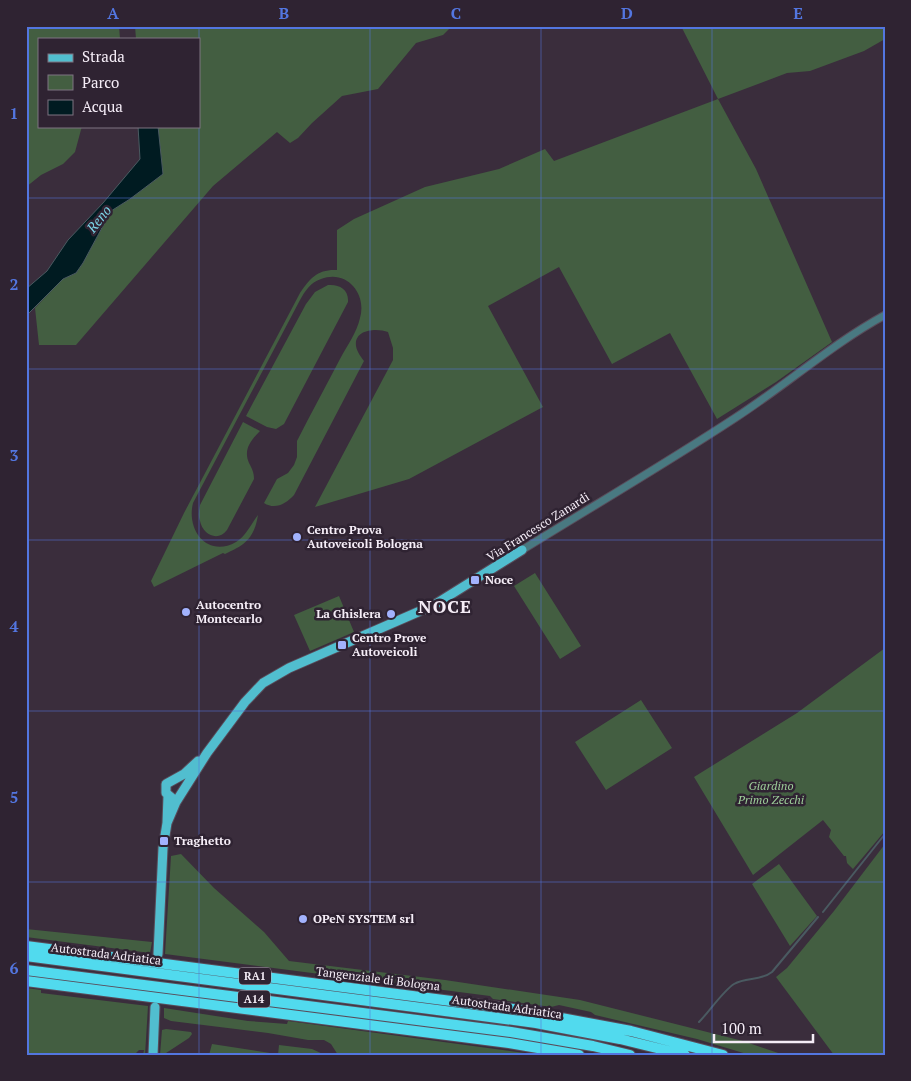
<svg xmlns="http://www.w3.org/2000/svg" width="911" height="1081" font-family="'PT Serif',serif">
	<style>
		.green { fill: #435e41 }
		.water { fill: #001b21; stroke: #4a5a61 }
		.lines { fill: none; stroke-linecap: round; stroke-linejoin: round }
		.stream { stroke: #4a5a61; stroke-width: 2 }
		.minor-casing { stroke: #584c5a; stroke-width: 9 }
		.major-casing { stroke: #584c5a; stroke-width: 11 }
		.highway-casing { stroke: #584c5a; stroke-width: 12 }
		.minor { stroke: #497981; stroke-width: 7 }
		.major { stroke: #51becf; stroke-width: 9 }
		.highway { stroke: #51daee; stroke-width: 10 }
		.grid { fill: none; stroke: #5376e0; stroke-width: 1; stroke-opacity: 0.55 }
		.poi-dot { fill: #a2b2fd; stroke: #2f2332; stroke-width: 2 }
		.labels { text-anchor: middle; stroke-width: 5; stroke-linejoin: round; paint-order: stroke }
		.shield { fill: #2f2332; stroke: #bab0bc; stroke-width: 1 }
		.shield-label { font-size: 11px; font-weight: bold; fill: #f5edf7 }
		.street-label { font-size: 12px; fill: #f5edf7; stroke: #2f2332 }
		.poi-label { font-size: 12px; font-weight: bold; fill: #f5edf7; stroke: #2f2332; text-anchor: start }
		.park-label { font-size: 12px; font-style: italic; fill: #9dce99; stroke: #2f2332 }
		.water-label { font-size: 14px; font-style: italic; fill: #7dd6e9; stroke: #2f2332 }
		.district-label { font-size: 18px; font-weight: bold; letter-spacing: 1px; fill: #f5edf7; stroke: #2f2332 }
		.neatline { fill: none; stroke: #5376e0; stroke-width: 2 }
		.grid-label { font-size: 16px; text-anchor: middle; font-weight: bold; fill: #5376e0 }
	</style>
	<rect width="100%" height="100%" fill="#3a2d3c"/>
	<path class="green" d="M26,26H119L120,39H39V126H82L75,152L63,164L41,175L26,187Z
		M135,26H452L443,35L416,43L378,89L342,96L312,123L298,138L290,143L277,132L213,186L76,345H39L35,308L63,279L76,273L83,263L111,211L130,199L163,174L158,126H199V39H136Z
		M681,26H885V39L864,51L810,71L787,73L718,99L756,169L832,342L776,382L717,419L670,333L612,364L559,267L488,306L543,407L409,479L315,507L393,360V348L388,332C377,328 354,329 356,346C357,352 361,357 364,361L294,495C286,504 275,510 264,503L277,479L288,473L294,465L297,457V441C311,413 326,386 340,359C347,346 357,332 360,318C367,294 347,269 321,279C311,282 305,291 300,300L193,503C186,531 208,558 236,542C246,536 251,524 258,515C254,539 245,545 225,554L223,553L154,587L151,581L184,513L300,293C310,278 318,269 337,270V230L354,219L425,187L499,169L545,149L554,161L718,99Z
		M328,285C339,284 349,289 348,302L284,424L276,429L267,427L246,416L306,304L315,292Z
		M243,422L260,431C251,440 243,449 249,463C252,469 254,472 254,479L227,530C218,542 203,535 200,521C198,516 199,510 200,505Z
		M535,573L581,646L560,659L514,586Z
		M339,596L354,632L310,651L294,615Z
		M885,648V831L853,869L847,863L846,856H844L829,837L831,830L823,820L753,875L694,777L797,713Z
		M641,700L672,748L606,790L575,742Z
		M885,844V1055H834L776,977L787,968L834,911Z
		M181,854L214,888L264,932L289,961L445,980L580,1000L743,1041L784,1055H750L697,1039L595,1015L591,1012L559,1005L551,1007L493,999L490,996L165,954L171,856Z
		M779,864L817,916L790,946L752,884Z
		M26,929L152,942L150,953L26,937Z
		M26,988L41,990V993L148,1006L145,1055H143L144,1050H139L134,1055H26Z
		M164,1008L248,1021L287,1024L288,1021L539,1055H338L331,1044L324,1040H308L268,1033L171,1021L164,1018Z
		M166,1029L191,1032L192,1034L189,1038L163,1055H160L162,1030Z
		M212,1044L270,1053V1055H209Z
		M279,1045L312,1049L325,1055H278Z"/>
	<path class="water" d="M138,126H158L163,174L130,199L111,211L83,263L76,273L63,279L26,316V289L47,271L68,240L103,203L140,159Z"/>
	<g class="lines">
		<path class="stream" d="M823,912L885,834
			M699,1022C709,1012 723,991 734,984C746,977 761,981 772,972L818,917"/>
		<defs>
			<path id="minor" d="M522,550C593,506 665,464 735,418C786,385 832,344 885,315"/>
			<path id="major" d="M172,798L166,793V784L184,774L198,761
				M167,823L176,802L207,753L245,702L263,683L289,668L434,605L522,550
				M158,954L163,848L167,823L168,796
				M153,1055L155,1007"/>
			<path id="highway" d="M26,946L513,1009L631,1031L723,1055
				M26,956L536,1023L620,1039L685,1055
				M26,970L511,1032L593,1046L630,1055
				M26,981L509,1043L579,1055"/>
		</defs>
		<use href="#minor" class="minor-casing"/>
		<use href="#major" class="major-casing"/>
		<use href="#highway" class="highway-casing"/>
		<use href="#minor" class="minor"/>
		<use href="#major" class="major"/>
		<use href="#highway" class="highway"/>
	</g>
	<path class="grid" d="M199,26V39M370,26V1055M541,26V1055M712,26V1055M199,126V1055M26,198H885M26,369H885M26,540H885M26,711H885M26,882H885"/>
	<g class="poi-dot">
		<circle cx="297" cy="537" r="5"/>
		<rect x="470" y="575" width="10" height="10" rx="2.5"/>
		<circle cx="186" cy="612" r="5"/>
		<circle cx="391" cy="614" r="5"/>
		<rect x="337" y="640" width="10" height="10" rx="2.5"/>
		<rect x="159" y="836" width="10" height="10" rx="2.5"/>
		<circle cx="303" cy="919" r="5"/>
	</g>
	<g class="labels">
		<g class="shield">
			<rect x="239" y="967.5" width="32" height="17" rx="4"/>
			<rect x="238" y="990.5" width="32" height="17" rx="4"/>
		</g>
		<g class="shield-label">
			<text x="255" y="980">RA1</text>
			<text x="254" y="1003">A14</text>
		</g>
		<g class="street-label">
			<text transform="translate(538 527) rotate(-32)" y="4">Via Francesco Zanardi</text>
			<text transform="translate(106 954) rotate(7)" y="4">Autostrada Adriatica</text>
			<text transform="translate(378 979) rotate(7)" y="4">Tangenziale di Bologna</text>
			<text transform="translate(507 1007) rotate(8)" y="4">Autostrada Adriatica</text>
		</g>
		<g class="poi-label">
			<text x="307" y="534">Centro Prova<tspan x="307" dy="14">Autoveicoli Bologna</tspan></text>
			<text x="485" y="584">Noce</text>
			<text x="196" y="609">Autocentro<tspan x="196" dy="14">Montecarlo</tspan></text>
			<text x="381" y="618" text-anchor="end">La Ghislera</text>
			<text x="352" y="642">Centro Prove<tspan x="352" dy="14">Autoveicoli</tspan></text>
			<text x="174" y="845">Traghetto</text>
			<text x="313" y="923">OPeN SYSTEM srl</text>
		</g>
		<g class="park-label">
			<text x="771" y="790">Giardino<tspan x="771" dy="14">Primo Zecchi</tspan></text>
		</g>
		<g class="water-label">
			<text transform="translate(99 219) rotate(-52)" y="5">Reno</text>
		</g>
		<g class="district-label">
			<text x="445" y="613">NOCE</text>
		</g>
	</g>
	<rect width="911" height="1081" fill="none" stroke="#2f2332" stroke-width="55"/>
	<rect x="38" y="38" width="162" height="90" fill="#2f2332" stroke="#7e7481"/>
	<rect x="48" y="54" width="25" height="8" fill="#51becf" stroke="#7e7481"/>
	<text x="82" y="62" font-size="15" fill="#f5edf7">Strada</text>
	<rect x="48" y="75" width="25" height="15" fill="#435e41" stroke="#7e7481"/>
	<text x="82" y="88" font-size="15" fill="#f5edf7">Parco</text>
	<rect x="48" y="100" width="25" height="15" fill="#001b21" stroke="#7e7481"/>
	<text x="82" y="112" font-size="15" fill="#f5edf7">Acqua</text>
	<path d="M714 1034v8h99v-8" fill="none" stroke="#f5edf7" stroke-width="2.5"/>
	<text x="721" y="1034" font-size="15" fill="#f5edf7" stroke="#2f2332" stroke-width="4" paint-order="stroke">100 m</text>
	<rect x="28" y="28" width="856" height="1026" class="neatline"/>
	<g class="grid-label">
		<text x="113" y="19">A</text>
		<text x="284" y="19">B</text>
		<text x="456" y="19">C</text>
		<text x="627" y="19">D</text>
		<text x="798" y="19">E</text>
		<text x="14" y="119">1</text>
		<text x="14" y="290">2</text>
		<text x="14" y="461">3</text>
		<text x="14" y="632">4</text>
		<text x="14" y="803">5</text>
		<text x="14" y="974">6</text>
	</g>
</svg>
